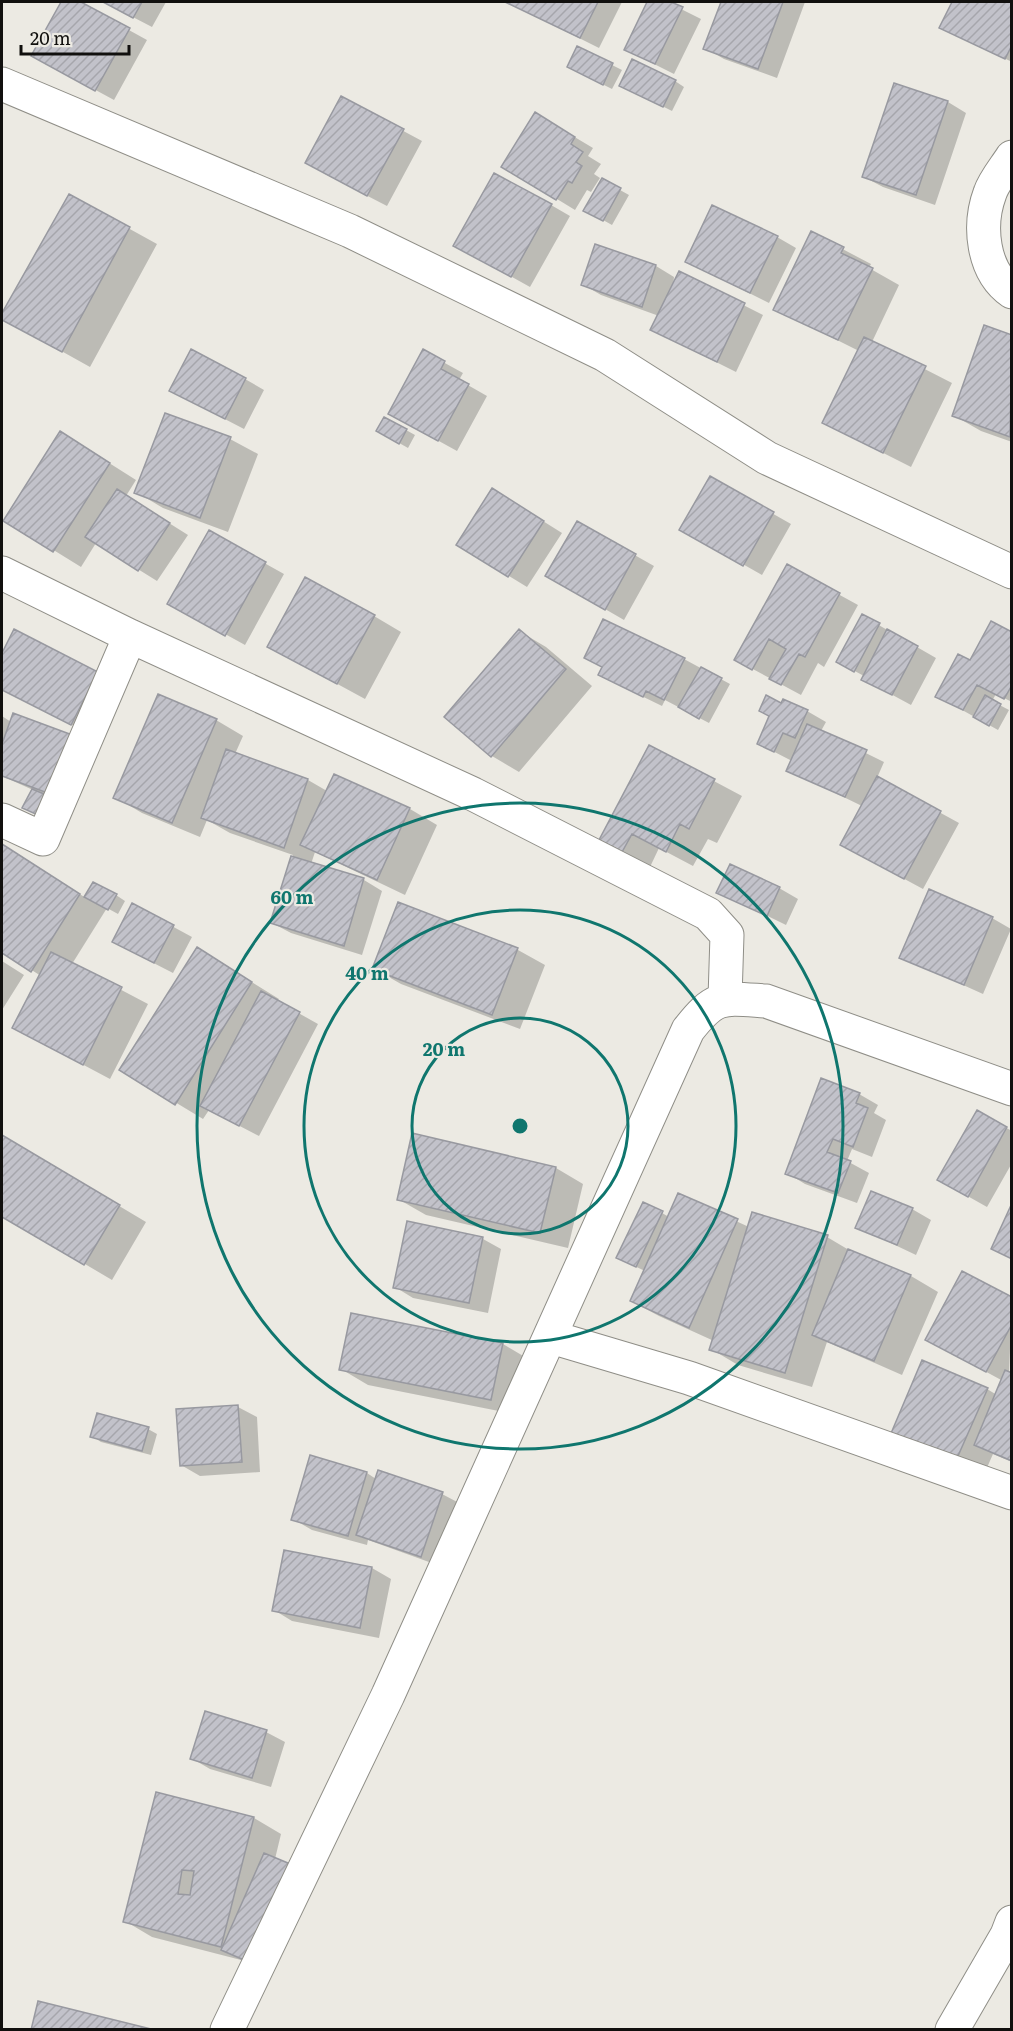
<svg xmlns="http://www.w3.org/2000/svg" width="1013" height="2031" font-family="Literata,serif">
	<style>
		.shadow { fill: #0003 }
		.building { fill: url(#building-hatch); stroke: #9899a0; stroke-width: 1.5; fill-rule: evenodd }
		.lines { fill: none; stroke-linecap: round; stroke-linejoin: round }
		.minor-casing { stroke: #8f8e87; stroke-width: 35 }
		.minor { stroke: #fff; stroke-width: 33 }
		.ring { fill: none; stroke: #0f766e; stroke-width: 3 }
		.centre { fill: #0f766e; stroke: #eceae3; stroke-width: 3 }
		.ring-label { font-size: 18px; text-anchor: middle; font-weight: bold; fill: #0f766e; stroke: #eceae3; stroke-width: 4.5; stroke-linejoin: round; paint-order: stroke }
	</style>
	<defs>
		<pattern id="building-hatch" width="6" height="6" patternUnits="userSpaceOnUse" patternTransform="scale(1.5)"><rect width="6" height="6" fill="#c2c2ca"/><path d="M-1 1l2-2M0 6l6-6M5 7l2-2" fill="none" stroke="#a6a6ac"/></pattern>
	</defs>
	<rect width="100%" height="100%" fill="#eceae3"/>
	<path class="shadow" d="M63,2H78L147,40L114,100L33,56Z
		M104,2H166L152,27Z
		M507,2H622L599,48Z
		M649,2H667L701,19L674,74L626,50Z
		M723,2H805L777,78L724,59L705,48Z
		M954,2H1012V62L941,27Z
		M578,48L622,70L612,89L578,72Z
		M675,81L684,87L672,111L630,90Z
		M895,85L948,102L966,113L935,205L883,187L864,177Z
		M342,98L422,141L387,206L325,174Z
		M536,114L593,148L588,156L601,164L594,174L600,178L591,192L587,190L575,210L557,199Z
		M602,180L629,195L612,225L585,210Z
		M70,196L157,244L90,367L2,318Z
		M551,205L570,216L530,287L474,256Z
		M812,233L871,264L869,268L899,285L872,342L952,383L911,467L824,423L859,351L775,309Z
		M777,237L796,248L769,303L687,262Z
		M596,246L656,266L674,277L673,287L680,273L763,315L736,372L652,330L659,316L601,295L582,284Z
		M1012,336V442L981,431L953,415Z
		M423,351L463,373L459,380L487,396L457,451L408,424Z
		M245,379L264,390L244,429L190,401Z
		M166,415L230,439L258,454L228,532L163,508L136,492Z
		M406,430L415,435L408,448L378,431Z
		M87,449L136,480L126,496L188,535L157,581L96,543L81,567L5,520Z
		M710,478L791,524L762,575L681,529Z
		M511,501L562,533L527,587L509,576Z
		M578,523L654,566L624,620L548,576Z
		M209,532L284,574L245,645L169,603Z
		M787,566L858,605L824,667L818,663L801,695L736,660Z
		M374,616L401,632L365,699L297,662Z
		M863,616L936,658L911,705L863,679L864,676L838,662Z
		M14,631L97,673L90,734L2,689V656Z
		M519,631L546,647L592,686L519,772L492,756L446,717Z
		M1012,634V702L996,694L992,701L1009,710L998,730L937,696L971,662Z
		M684,659L730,684L709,723L665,700L662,706L619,685Z
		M782,705L807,711L826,722L821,731L884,762L877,778L959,823L923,889L860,855L862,806L788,770L792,761L759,744Z
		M2,716L11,722L53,799L2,776Z
		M216,720L243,736L235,754L308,780L327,791L335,776L410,809L437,825L405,895L315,852L311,864L364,880L382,891L362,955L291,933L272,923L293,855L230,833L207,820L200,837L142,813L115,797Z
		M650,747L742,796L717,843L708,839L693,866L659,848L650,867L601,840Z
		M2,846L86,898L116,895L125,901L118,914L107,908L72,964L148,1004L110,1079L14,1028L41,976L2,951Z
		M779,888L798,899L786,925L718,892Z
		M399,904L518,950L545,965L520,1029L401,984L373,968Z
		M133,905L192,937L173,973L132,952Z
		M992,918L1011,929L983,994L901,957Z
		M2,961L24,975L2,1010Z
		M224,965L279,999L277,1001L318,1024L259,1136L209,1110L203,1119L122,1070Z
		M859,1094L878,1105L874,1113L886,1120L872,1157L852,1149L847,1161L869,1173L857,1203L805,1184L787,1173Z
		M977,1112L1012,1131V1163L987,1207L939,1180Z
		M2,1136L146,1222L112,1280L2,1215Z
		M556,1168L583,1184L568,1248L426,1215L398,1199Z
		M679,1195L749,1227L827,1237L854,1253L911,1276L938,1292L902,1375L827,1342L812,1387L738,1365L711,1349L714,1341L659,1316L631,1301L645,1271L626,1262L662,1213L669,1217Z
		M912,1209L931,1220L916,1255L857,1227Z
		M483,1239L501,1249L488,1313L413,1298L395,1287Z
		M1012,1299L1009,1374H1012V1462L993,1454L982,1479L918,1453L987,1389L997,1395L1003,1381L946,1350Z
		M503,1344L530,1360L519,1415L368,1385L341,1369Z
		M238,1407L257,1417L260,1472L200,1476L181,1465Z
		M148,1429L157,1434L151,1455L101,1442L92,1436Z
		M367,1473L376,1479L442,1494L461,1504L440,1566L368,1540L367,1545L312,1530L293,1519Z
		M285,1551L372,1568L391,1579L379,1638L292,1621L274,1610Z
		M266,1732L285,1742L271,1787L210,1769L191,1758Z
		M157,1794L254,1818L281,1834L275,1859L270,1973L241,1960L152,1937L125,1921Z"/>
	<path class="building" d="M61,2H81L130,28L95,91L31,56Z
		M103,2H142L133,18Z
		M505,2H598L580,38Z
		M647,2H671L683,7L655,64L624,50Z
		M721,2H783L758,69L703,49Z
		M952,2H1012V45L1005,59L939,28Z
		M577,46L613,63L603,85L567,67Z
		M632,59L676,80L663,107L619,86Z
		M894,83L948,101L916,195L862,177Z
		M341,96L404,129L367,196L305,163Z
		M535,112L575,137L571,144L583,152L576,162L582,166L572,183L568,181L556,200L501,167Z
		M494,173L552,204L511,277L453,246Z
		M602,178L621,188L603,221L583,211Z
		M69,194L130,227L62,352L2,320V313Z
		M712,205L778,236L750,293L685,262Z
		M811,231L844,247L841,253L873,268L838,340L773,310Z
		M595,244L656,265L642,307L581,285Z
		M679,271L745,303L717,362L650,330Z
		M984,325L1012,335L1010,437L952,416Z
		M864,337L926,366L883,453L822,423Z
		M191,349L246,378L225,419L169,391Z
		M423,349L445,361L441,369L469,384L438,441L388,414Z
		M165,413L231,437L200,518L134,493Z
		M384,417L407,429L399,444L376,431Z
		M60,431L110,463L53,552L3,521Z
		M710,476L774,512L743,566L679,530Z
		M492,488L544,521L508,577L456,545Z
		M117,489L170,523L138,571L85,537Z
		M577,521L636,554L605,610L545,576Z
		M209,530L266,562L225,636L167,604Z
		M787,564L840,593L805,657L799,654L781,685L769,679L786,649L769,639L752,670L734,660Z
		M305,577L375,615L337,684L267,647Z
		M862,614L880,623L854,672L836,662Z
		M603,619L685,658L664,700L646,691L643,697L598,675L602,667L584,658Z
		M991,621L1012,632V685L1004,699L977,685L963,710L935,697L958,654L970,660Z
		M14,629L98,672L71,725L2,690V653Z
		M519,629L566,669L491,757L444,717Z
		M887,629L918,646L892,695L861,680Z
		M701,667L722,678L699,719L678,707Z
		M158,694L217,719L172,823L113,798Z
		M766,695L781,703L783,699L808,710L795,738L783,733L774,752L757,744L769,716L759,711Z
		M985,695L1001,704L989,726L973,717Z
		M13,713L75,736L53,795L2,776V744Z
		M807,724L867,750L845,797L786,771Z
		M649,745L715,779L689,829L680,824L666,852L632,834L622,852L599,840Z
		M226,749L308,779L284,848L201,818Z
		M334,774L410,808L377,880L300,845Z
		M877,776L941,811L904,879L840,845Z
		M32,789L56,799L47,819L22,808Z
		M2,844L80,894L31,972L2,953Z
		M291,856L364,878L344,946L270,923Z
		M730,864L780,887L767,916L716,893Z
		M93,882L117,894L108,910L84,897Z
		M929,889L993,917L964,985L899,958Z
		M398,902L518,948L492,1015L372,969Z
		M132,903L174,925L154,963L112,942Z
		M197,947L252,982L175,1105L119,1070Z
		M51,952L122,987L83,1065L12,1028Z
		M261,991L300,1012L239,1126L200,1106Z
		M821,1078L860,1093L856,1103L868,1108L853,1147L833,1139L827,1152L851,1161L838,1193L785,1174Z
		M977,1110L1007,1127L968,1197L937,1180Z
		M412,1133L556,1167L540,1233L397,1200Z
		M2,1135L120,1205L84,1265L2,1217Z
		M871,1191L913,1208L897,1245L855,1228Z
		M678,1193L738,1219L689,1328L630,1301Z
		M643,1202L663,1211L636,1267L616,1258Z
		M1012,1203V1259L991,1249Z
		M752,1212L828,1235L785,1373L709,1350Z
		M407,1221L483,1237L469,1303L393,1288Z
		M848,1249L911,1275L874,1361L812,1335Z
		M962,1271L1012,1297V1324L986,1372L925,1340Z
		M351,1313L503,1343L491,1400L339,1370Z
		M922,1360L988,1388L954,1465L889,1438Z
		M1005,1370L1012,1373V1461L974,1445Z
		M238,1405L242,1462L180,1466L176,1409Z
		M97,1413L149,1427L142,1451L90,1437Z
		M310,1455L367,1472L348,1536L291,1520Z
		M378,1470L443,1492L421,1557L356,1535Z
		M284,1550L372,1567L360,1628L272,1611Z
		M205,1711L267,1730L252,1778L190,1759Z
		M156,1792L254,1817L221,1947L123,1922ZM182,1870L194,1871L190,1895L178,1894Z
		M264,1853L295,1866L251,1963L221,1950Z
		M38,2001L155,2030H31Z"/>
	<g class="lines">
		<defs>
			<path id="minor" d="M2,84L350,231L605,355L767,458L1012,572
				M1012,157C1005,168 994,181 990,193C978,225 982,271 1012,292
				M2,573L130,636L473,794L708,914L727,935L725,998
				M2,820L43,839L130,636
				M551,1337L689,1378L1012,1493
				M227,2030L388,1695L688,1030C716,994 723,998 766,1001L1012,1089
				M952,2030L1007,1935L1012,1922"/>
		</defs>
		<use href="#minor" class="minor-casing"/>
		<use href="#minor" class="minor"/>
	</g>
	<g class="ring">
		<circle cx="520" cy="1126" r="108"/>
		<circle cx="520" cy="1126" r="216"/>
		<circle cx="520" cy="1126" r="323"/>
	</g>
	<circle cx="520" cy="1126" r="9" class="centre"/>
	<g class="ring-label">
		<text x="292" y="904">60 m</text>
		<text x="367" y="980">40 m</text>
		<text x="444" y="1056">20 m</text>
	</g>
	<rect width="1013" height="2031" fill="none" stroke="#11100e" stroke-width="6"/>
	<path d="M21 45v9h108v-9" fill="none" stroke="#11100e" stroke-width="3"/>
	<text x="30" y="45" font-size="18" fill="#11100e" stroke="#eceae3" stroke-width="4.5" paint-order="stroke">20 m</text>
</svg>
